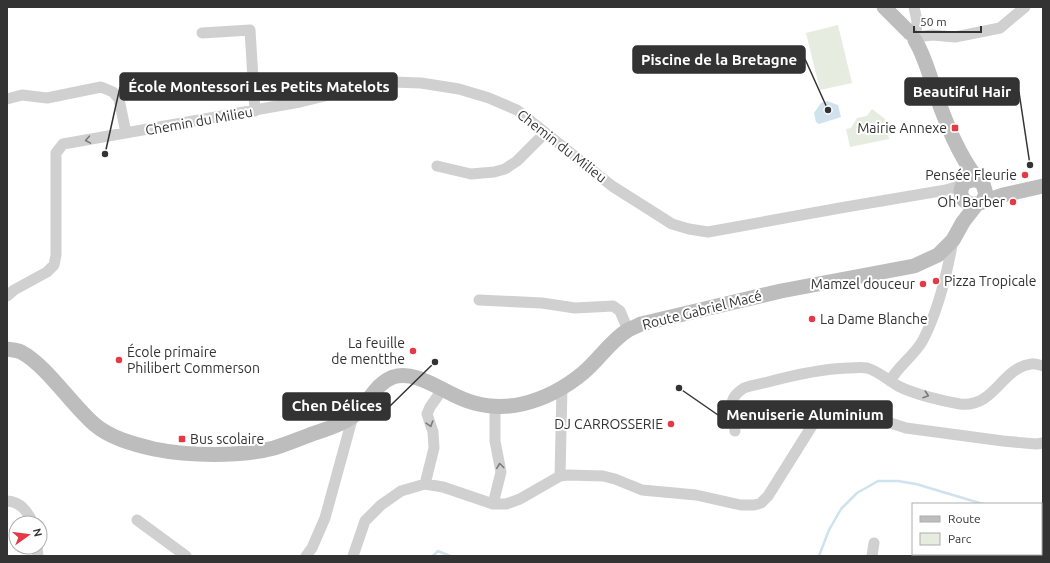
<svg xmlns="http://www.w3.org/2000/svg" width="1050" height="563" font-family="Ubuntu,sans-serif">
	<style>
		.green { fill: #e6ecdf }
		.water { fill: #cfe2ee }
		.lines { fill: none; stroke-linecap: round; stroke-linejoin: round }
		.stream { stroke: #cfe2ee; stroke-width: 2.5 }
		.street { stroke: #d0d0d0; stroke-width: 11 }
		.secondary { stroke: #bdbdbd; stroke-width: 15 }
		.oneway { stroke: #7a7a7a }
		.poi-dot { fill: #e63946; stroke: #fff; stroke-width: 1.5 }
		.labels { text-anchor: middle; stroke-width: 4; stroke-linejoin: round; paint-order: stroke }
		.street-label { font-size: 14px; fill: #333; stroke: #fff }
		.poi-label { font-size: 14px; fill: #333; stroke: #fff; text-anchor: end }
		.leader { fill: none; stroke: #333; stroke-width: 1.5 }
		.callout-dot { fill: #333; stroke: #fff; stroke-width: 1.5 }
		.callout { fill: #333; stroke: #333; stroke-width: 1.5 }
		.callout-label { font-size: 15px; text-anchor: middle; font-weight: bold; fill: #fff }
	</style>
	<rect width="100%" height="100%" fill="#fff"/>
	<path class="green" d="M838,25L852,83L820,90L806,33Z
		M872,109L885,119L889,139L850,147L846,129L851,128L857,118L867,116Z"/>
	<path class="water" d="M827,101L838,105L841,117L819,124L816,122L814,113L821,103Z"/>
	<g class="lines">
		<path class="stream" d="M1041,511H1043
			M433,556L438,551L450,556
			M819,556L829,530L841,509L857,493L878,481H898L916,484L983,504"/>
		<path class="street" d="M914,7L917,21L916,32
			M202,33L250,30L255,111
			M917,37L932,35L955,37L1000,28L1025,7
			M7,99L22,95L47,98L101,87L113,92L119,99L126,133
			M437,166L471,174L494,172L505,169L517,161L545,133
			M7,296L14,290L47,272L54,265L56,255V153L63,144L300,102L362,87L392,82L421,83L459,89L489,98L517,110L612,186L650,210L672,224L689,229L708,232L840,208L946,190L962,185
			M479,300L542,303L575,308L613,306L620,311L628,330
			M890,381C899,365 915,355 923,340C939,309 947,274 953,240
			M735,431C734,421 728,405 735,396C737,393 741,390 744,388C751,385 760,384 768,382C794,375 821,369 848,368C854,368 861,367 867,368C878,371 888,380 898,386C914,394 942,401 960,404C995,408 1001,368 1031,364C1035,363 1039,365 1043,366
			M560,476L562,387
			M425,484L434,448L433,432L427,414L430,407L442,390
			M7,501C21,502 27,511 33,523
			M493,504L501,472L495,441V406
			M137,520L186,556
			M37,547L38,556
			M306,556L312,548L325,518L353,416
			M353,556L365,521L381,505L401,491L425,484L443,487L493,504H506L520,499L560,476L569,475L603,476L615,479L642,490L696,495L741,505H754L761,503L768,496L815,421L828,410L837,408L850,410L906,428L1003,441L1036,444L1043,443
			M872,556L874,543"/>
		<path class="secondary" d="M884,7L910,33
			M915,40C925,57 930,76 936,95C947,125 958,154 978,180
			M982,202L986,194L983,184L975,179L965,182C956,193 963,206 977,204L1003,195L1043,186
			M7,349C12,350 17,350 21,352C46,365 71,404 94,424C110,438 133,444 154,449C188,456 240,457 274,448C287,444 301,438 315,433C327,429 341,425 352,417C367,407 374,384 393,377C417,369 445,394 468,401C484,407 505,408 522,404C544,399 566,387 583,373C599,360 610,341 628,330C632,328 637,326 641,324L781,291L914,266L938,255L953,240L963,222L977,204"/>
	</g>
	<defs><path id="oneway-chevron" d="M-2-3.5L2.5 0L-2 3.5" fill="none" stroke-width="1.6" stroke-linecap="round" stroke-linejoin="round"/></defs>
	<g class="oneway">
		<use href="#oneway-chevron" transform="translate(88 140) rotate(170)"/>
		<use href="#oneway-chevron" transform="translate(926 395) rotate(18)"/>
		<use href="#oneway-chevron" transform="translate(430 424) rotate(73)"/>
		<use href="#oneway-chevron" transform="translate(500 466) rotate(-97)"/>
	</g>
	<g class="poi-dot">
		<rect x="951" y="124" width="8" height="8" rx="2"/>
		<circle cx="1025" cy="175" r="4"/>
		<circle cx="1013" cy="202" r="4"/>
		<circle cx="936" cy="281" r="4"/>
		<circle cx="923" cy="284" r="4"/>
		<circle cx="812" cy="319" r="4"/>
		<circle cx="413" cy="351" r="4"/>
		<circle cx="119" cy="360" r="4"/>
		<circle cx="671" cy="424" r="4"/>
		<rect x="178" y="435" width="8" height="8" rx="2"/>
	</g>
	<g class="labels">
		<g class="street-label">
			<text transform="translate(199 121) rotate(-10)" y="5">Chemin du Milieu</text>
			<text transform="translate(562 146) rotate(38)" y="5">Chemin du Milieu</text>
			<text transform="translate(702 310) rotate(-14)" y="5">Route Gabriel Macé</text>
		</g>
		<g class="poi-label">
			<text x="947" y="133">Mairie Annexe</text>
			<text x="1017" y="180">Pensée Fleurie</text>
			<text x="1005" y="207">Oh' Barber</text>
			<text x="944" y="286" text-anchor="start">Pizza Tropicale</text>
			<text x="915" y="289">Mamzel douceur</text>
			<text x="820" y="324" text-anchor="start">La Dame Blanche</text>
			<text x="405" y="348">La feuille<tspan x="405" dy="16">de mentthe</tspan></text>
			<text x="127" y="357" text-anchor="start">École primaire<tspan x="127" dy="16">Philibert Commerson</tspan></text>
			<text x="663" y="429">DJ CARROSSERIE</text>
			<text x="190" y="444" text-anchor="start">Bus scolaire</text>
		</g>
	</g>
	<path class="leader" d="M828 110L805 59M105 154L120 87M1030 165L1019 92M435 362L390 406M679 388L718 415"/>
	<g class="callout-dot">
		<circle cx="828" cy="110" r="4"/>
		<circle cx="105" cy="154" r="4"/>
		<circle cx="1030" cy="165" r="4"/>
		<circle cx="435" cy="362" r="4"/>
		<circle cx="679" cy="388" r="4"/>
	</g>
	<g class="callout">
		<rect x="633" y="46" width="172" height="27" rx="4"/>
		<rect x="120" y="73" width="277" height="27" rx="4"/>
		<rect x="905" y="78" width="114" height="27" rx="4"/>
		<rect x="283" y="393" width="107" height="27" rx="4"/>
		<rect x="718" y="401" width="174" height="27" rx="4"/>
	</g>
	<g class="callout-label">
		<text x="719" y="65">Piscine de la Bretagne</text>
		<text x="259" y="92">École Montessori Les Petits Matelots</text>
		<text x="962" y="97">Beautiful Hair</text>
		<text x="337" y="411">Chen Délices</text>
		<text x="805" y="420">Menuiserie Aluminium</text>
	</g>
	<rect width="1050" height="563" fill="none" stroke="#333333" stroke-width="16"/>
	<rect x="912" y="503" width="130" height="52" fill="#ffffff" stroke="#adadad"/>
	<rect x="920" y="516" width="20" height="6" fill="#bdbdbd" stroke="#adadad"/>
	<text x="948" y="523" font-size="12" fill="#333333">Route</text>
	<rect x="920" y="533" width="20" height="12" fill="#e6ecdf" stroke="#adadad"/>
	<text x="948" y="543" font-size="12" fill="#333333">Parc</text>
	<g transform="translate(28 535) rotate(76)"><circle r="19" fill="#ffffff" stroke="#adadad"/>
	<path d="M0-3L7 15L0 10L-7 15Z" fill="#e63946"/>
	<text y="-6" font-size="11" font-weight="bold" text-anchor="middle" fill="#333333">N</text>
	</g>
	<path d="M914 26v6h67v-6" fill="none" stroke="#333333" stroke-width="2"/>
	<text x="920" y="26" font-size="12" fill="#333333" stroke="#ffffff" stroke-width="3" paint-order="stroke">50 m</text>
</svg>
